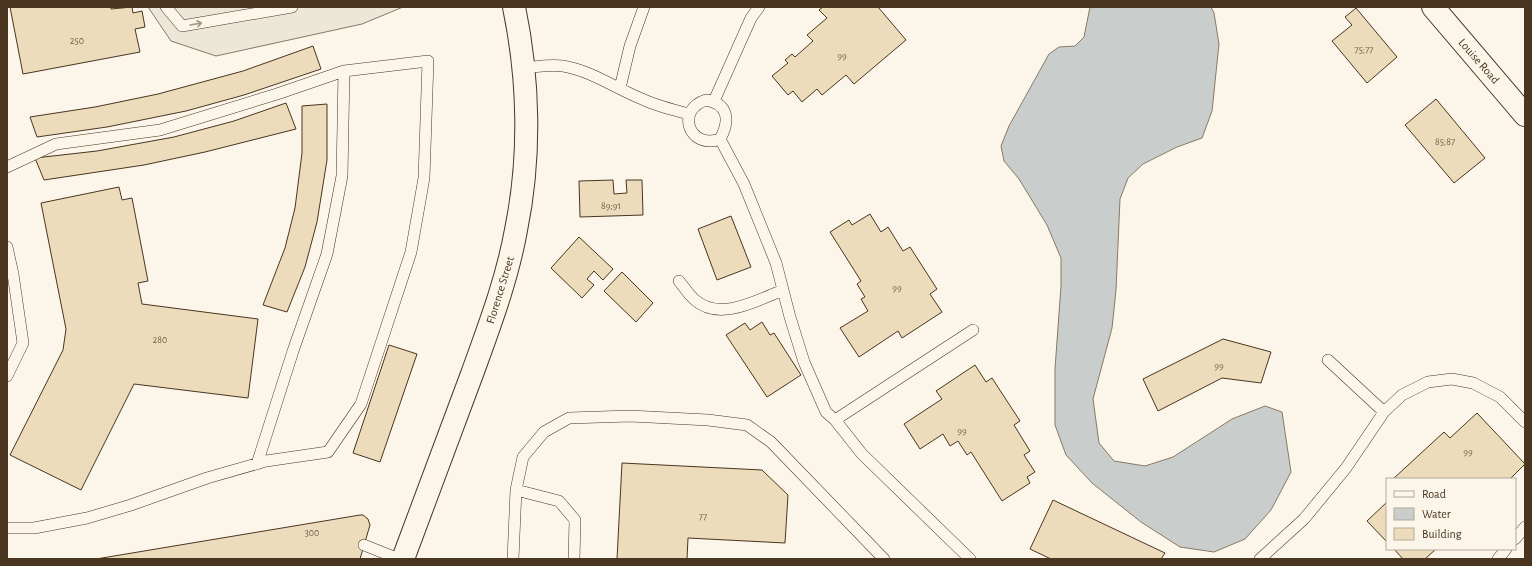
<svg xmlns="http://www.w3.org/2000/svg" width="1532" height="566" font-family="'Alegreya Sans',sans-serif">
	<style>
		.parking { fill: #ede7d9; stroke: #887966 }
		.water { fill: #c9cecd; stroke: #887966 }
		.building { fill: #ecdcbc; stroke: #4a3520 }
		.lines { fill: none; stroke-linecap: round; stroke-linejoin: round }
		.lane-casing { stroke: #4a3520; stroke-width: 12 }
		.street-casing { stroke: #4a3520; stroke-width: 24 }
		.secondary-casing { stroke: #4a3520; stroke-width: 24 }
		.lane { stroke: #fbf6e9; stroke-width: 11 }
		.street { stroke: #fbf6e9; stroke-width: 22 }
		.secondary { stroke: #fbf6e9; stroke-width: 22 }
		.oneway { stroke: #a29684 }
		.labels { text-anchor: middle; stroke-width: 3; stroke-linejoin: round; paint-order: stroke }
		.number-label { font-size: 10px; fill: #725f47 }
		.street-label { font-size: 12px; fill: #4a3520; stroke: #fbf6e9 }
	</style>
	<rect width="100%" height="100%" fill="#fbf6e9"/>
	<path class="parking" d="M148,7H403L362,24L216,56L171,41Z"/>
	<path class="water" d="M1090,7H1211L1214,13L1219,44L1212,111L1202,138L1177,147L1143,164L1128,178L1120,199L1116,290L1112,328L1093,399L1099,443L1114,461L1145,466L1173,457L1232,419L1265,406L1282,412L1291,472L1271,510L1245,539L1214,552L1180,547L1141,522L1092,483L1066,455L1055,425V369L1061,286V258L1047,225L1019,179L1004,161L1001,146L1009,126L1049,54L1059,47L1075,46L1084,37Z"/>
	<path class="building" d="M10,7H111V9L132,7L133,13L142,11L145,27L135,29L140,52L23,74Z
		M823,7H878L906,40L854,84L846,75L822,95L817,89L802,102L793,91L788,95L772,76L788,63L785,60L792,54L795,57L813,41L807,35L827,18L819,10Z
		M1356,8L1397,57L1367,83L1332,41L1352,25L1345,17Z
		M313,46L321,69L244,95L186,111L107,127L37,137L30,117L95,107L158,94L243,71Z
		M1436,99L1485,158L1454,183L1405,125Z
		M286,103L296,129L205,152L144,165L44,180L35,158L97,151L174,137L234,121Z
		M327,104V160L317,222L305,267L287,312L263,305L285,248L295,208L302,153V106Z
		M613,180L614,194L627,193L626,180H642L643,215L580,217L579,181Z
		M119,187L122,200L132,198L148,281L138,283L142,304L258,319L248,398L134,384L81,490L10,455L63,350L66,329L41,203Z
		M870,214L881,232L888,227L903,251L910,247L937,289L930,294L942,312L902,338L898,331L859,357L840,328L868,311L861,299L865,297L857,284L861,281L830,232L849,220L852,225Z
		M731,216L751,267L717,280L698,229Z
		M579,237L613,269L603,280L594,271L587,279L594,285L582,298L551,268Z
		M622,272L653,303L636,322L604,291Z
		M762,322L770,335L774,333L801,375L767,397L726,335L745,323L750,330Z
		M1223,339L1271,352L1261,383L1222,378L1158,411L1143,379Z
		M389,345L417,354L380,462L353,453Z
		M975,365L986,382L992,378L1020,421L1014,425L1030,451L1024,455L1035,472L1027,477L1030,483L1002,501L971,452L967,455L958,441L950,446L943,434L920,449L904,424L942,399L936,391Z
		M1477,413L1525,464L1510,479H1393L1444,432L1450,438Z
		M622,463L762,470L788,495L785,543L688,538L687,559H617Z
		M1053,500L1165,553L1161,559H1051L1030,549Z
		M1387,502V542L1367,521Z
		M360,515H363L368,519L370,525L360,559H96Z
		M1394,549H1436L1425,559H1403Z"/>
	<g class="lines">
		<defs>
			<path id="lane" d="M166,7L182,26L292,7
				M523,68C536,67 550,64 563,66C592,71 615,88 642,99C657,106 673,110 689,114
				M620,88L630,46L644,7
				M706,100C729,104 730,121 720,139C689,150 675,110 706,100Z
				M714,101L751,18L759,7
				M720,139L744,184L776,263L790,317L804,362L826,412L835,420
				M7,167L56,144L160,130L277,94L344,71L428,61L424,178L411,252L361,404L328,452L266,461L207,478L131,505L87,518L34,528H7
				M7,247L13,274L23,343L7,376
				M679,281C684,287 689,295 695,300C720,322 758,300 783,290
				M1328,360L1384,412
				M257,464L293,351L327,254L342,176L344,71
				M516,490L559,501L575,520L574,559
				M1515,539L1525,527
				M364,545L399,559
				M513,559L516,490L523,457L544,432L569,418L630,416L708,420L747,425L771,442L884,559
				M970,559L862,454L835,420L973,330
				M1260,559L1304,519L1346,468L1384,412L1402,395L1428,382L1452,379L1473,383L1500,397L1525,422
				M1498,559L1506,549"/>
			<path id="street" d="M1433,7L1525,115"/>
			<path id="secondary" d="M403,559C426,498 449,436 472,374C489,327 507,280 516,230C531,157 529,79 514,7"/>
		</defs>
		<use href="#lane" class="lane-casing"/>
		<use href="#street" class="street-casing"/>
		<use href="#secondary" class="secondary-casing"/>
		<use href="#lane" class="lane"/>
		<use href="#street" class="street"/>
		<use href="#secondary" class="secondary"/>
	</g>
	<defs><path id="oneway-shaft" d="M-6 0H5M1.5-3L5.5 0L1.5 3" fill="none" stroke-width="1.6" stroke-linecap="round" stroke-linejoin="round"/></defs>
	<use class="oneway" href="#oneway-shaft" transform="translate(196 24) rotate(-10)"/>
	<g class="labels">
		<g class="number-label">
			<text x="77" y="44">250</text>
			<text x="1364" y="53">75;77</text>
			<text x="842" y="59">99</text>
			<text x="1445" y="145">85;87</text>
			<text x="611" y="209">89;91</text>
			<text x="897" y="291">99</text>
			<text x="160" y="343">280</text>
			<text x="1219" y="369">99</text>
			<text x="962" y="434">99</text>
			<text x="1468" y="455">99</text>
			<text x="703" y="520">77</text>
			<text x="312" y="536">300</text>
		</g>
		<g class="street-label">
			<text transform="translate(1479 61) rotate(49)" y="4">Louise Road</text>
			<text transform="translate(500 290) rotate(-73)" y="4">Florence Street</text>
		</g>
	</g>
	<rect width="1532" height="566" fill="none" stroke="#4a3520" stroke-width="16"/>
	<rect x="1386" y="478" width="130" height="72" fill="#fbf6e9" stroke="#b4a999"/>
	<rect x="1394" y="491" width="20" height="6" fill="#fbf6e9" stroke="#b4a999"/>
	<text x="1422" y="498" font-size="12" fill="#4a3520">Road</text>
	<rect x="1394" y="508" width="20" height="12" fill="#c9cecd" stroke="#b4a999"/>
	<text x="1422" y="518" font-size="12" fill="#4a3520">Water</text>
	<rect x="1394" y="528" width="20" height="12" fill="#ecdcbc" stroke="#b4a999"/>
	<text x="1422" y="538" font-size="12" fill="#4a3520">Building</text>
</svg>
